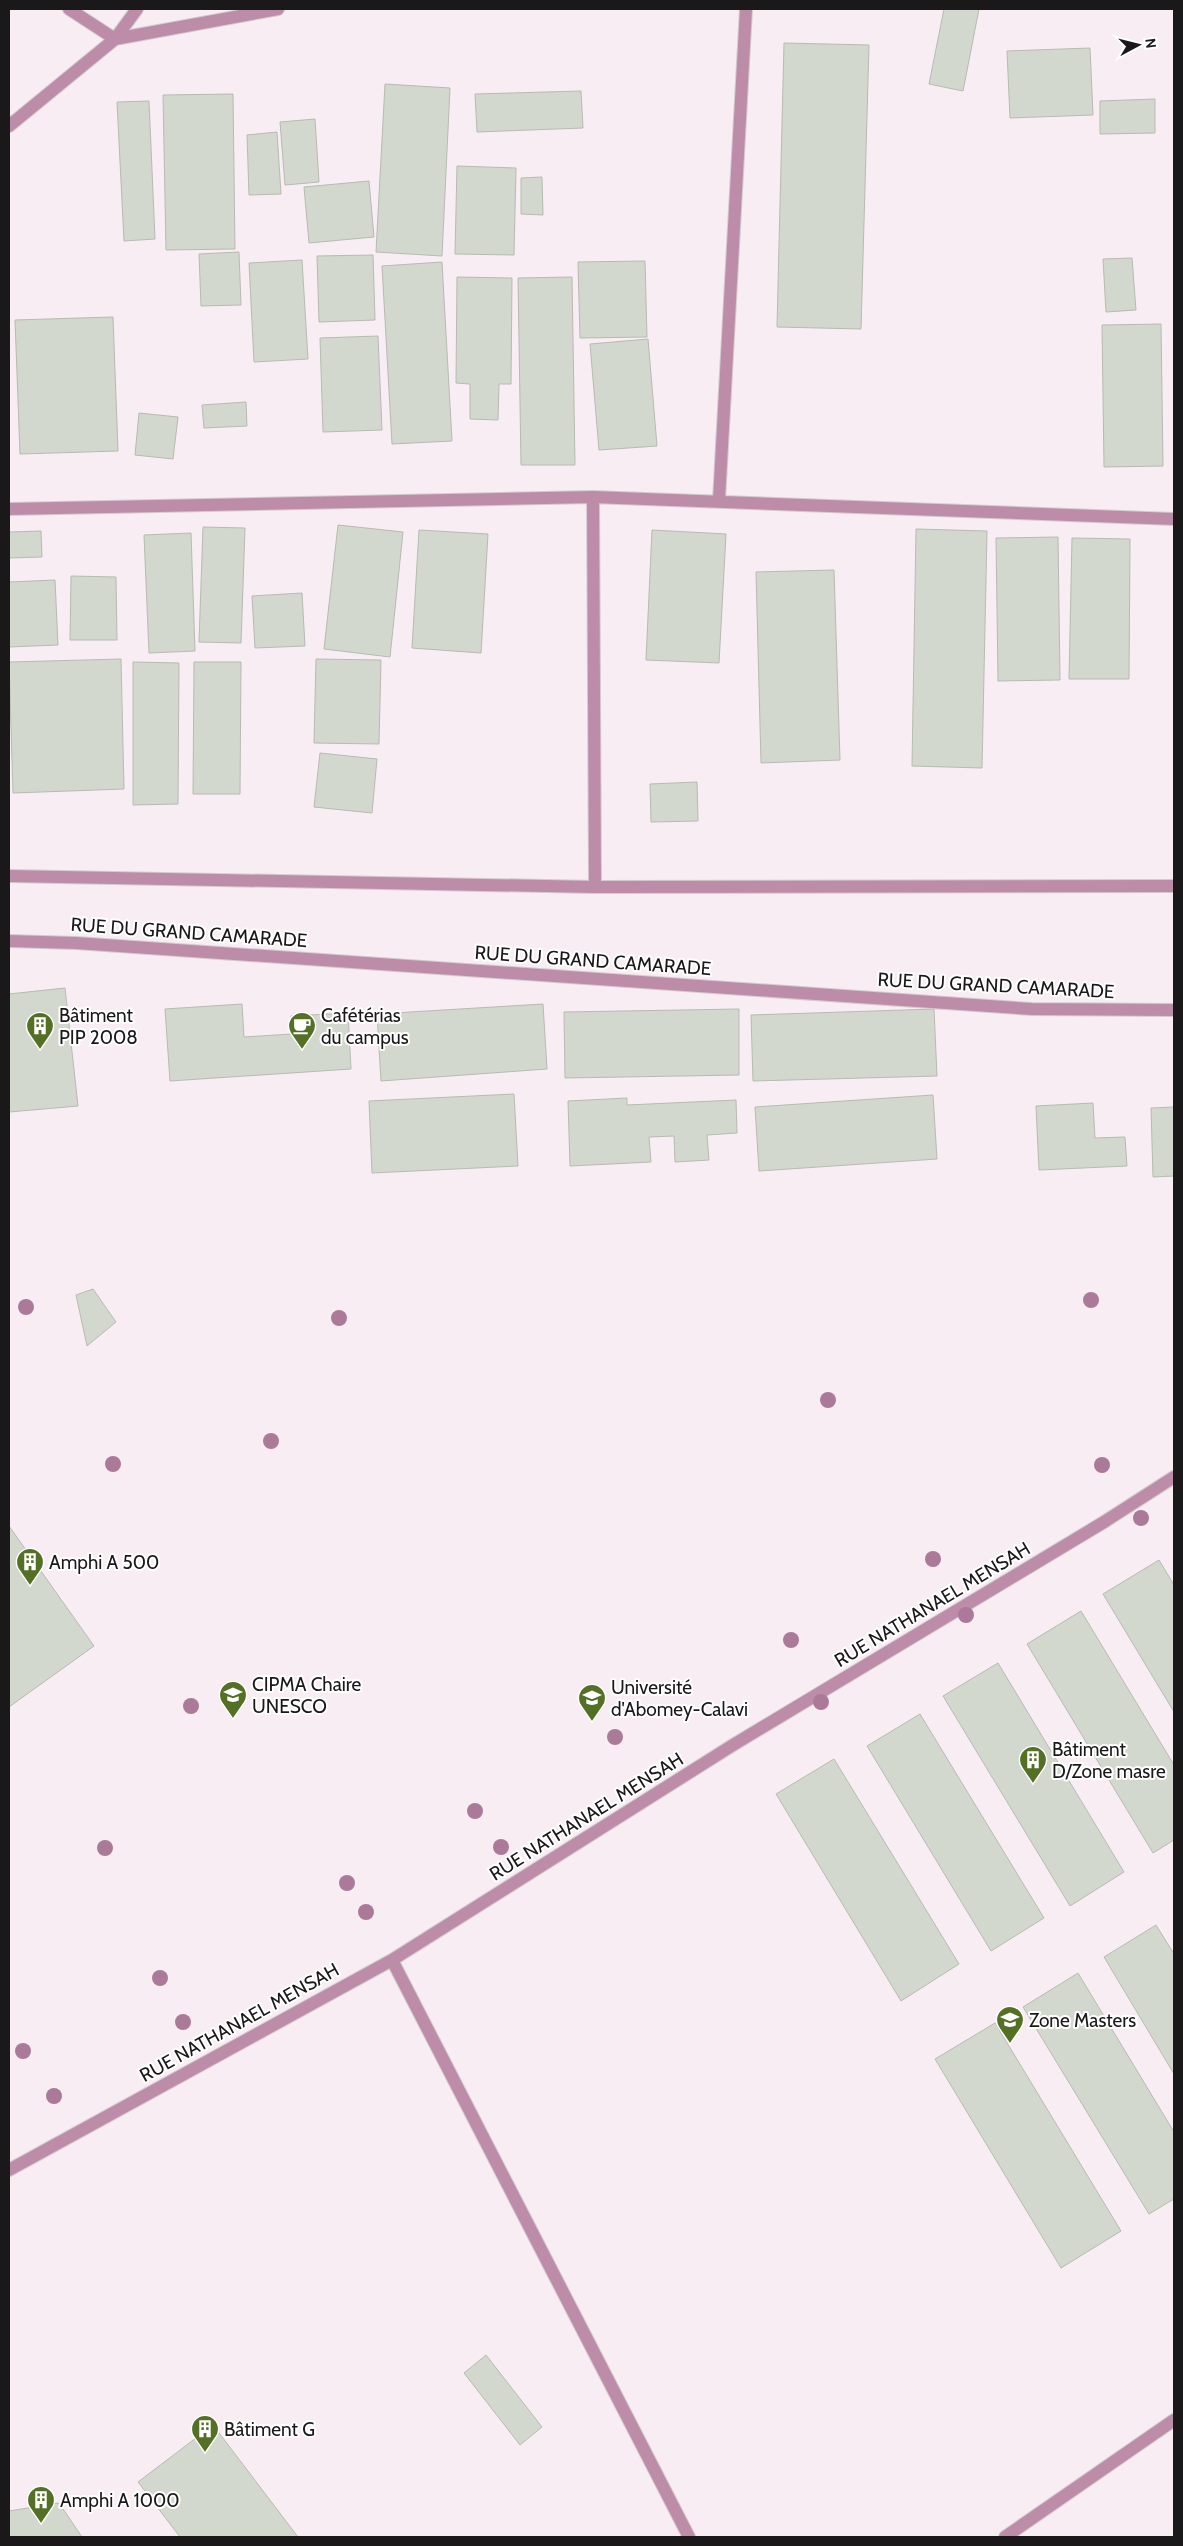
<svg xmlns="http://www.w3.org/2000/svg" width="1183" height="2546" font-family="Cabin,sans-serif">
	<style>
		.building { fill: #d3d8cf; stroke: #b7bbb3 }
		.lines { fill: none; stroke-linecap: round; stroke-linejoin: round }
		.service-casing { stroke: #d4cbcf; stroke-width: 14 }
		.minor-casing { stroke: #d4cbcf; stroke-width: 14 }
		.service { stroke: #bd8ca8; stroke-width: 12 }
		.minor { stroke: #bd8ca8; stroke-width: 12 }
		.tree { fill: #ab7a99 }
		.labels { text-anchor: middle; stroke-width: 4; stroke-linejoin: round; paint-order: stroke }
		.street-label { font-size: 19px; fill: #1b181a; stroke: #fff }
		.poi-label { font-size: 19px; fill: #1b181a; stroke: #fff; text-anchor: start }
	</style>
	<rect width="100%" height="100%" fill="#f7edf2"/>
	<path class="building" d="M944,9H979L963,91L929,84Z
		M784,43L869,45L861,329L777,327Z
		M1090,48L1093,115L1010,118L1007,51Z
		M385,84L450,88L442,256L376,252Z
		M581,91L583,128L477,132L475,94Z
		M233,94L235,249L166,250L163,95Z
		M1155,99V133L1100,134V101Z
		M149,101L155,239L124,241L117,102Z
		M315,119L319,182L285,185L280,122Z
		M277,132L281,194L249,195L247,135Z
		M457,166L516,168L514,255L455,254Z
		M542,177L543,215L521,214V178Z
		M369,181L374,237L309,243L304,187Z
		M239,252L241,305L201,306L199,254Z
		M373,255L375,320L319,322L317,256Z
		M1132,258L1136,310L1106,312L1103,259Z
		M302,260L308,359L254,362L249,263Z
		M645,261L647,337L580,338L578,262Z
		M442,262L452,441L392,444L382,266Z
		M457,277L512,278L511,384H499L498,420L470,419V384L456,383Z
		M572,277L575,465H521L518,278Z
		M113,317L118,451L20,454L15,320Z
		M1161,324L1163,466L1104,467L1102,325Z
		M378,336L382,430L323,432L320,338Z
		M648,339L657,446L599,450L590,344Z
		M246,402L247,426L204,428L202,405Z
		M139,413L178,417L173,459L135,455Z
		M338,525L403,532L390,657L324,649Z
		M203,527L245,528L241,643L199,642Z
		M916,529L987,531L982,768L912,766Z
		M419,530L488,534L481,653L412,648Z
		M652,530L726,534L719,663L646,660Z
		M41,531L42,557L9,558V532Z
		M191,533L195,651L149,653L144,535Z
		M1058,537L1060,680L998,681L996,538Z
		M1072,538L1130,539L1129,679H1069Z
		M834,570L840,760L761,763L756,572Z
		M71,576L116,577L117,640H70Z
		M55,580L58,645L9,647V582Z
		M302,593L305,646L255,648L252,596Z
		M121,659L124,789L13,793L9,662Z
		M316,659L381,660L379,744L314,743Z
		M133,662L179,663L178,804L133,805Z
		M194,662H241L240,794H193Z
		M320,753L377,759L372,813L314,807Z
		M697,782L698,821L651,822L650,784Z
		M65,988L78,1106L9,1112V994Z
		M242,1004L244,1037L292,1034L291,1016L348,1013L351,1069L170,1081L165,1009Z
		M543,1004L547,1069L381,1081L377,1014Z
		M739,1009V1075L565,1078L564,1012Z
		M934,1009L937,1076L753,1081L751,1015Z
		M514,1094L518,1166L372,1173L369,1101Z
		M933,1095L937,1159L759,1171L755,1107Z
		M627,1098V1105L736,1100L737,1133L707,1135L709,1160L675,1162L674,1136L649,1137L651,1162L570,1166L568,1101Z
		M1093,1103L1095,1138L1125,1137L1127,1166L1039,1170L1036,1106Z
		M1174,1107V1176L1153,1177L1151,1108Z
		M93,1289L116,1322L87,1346L76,1295Z
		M9,1526L94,1646L9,1707Z
		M1159,1560L1174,1585V1712L1103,1594Z
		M1081,1611L1174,1765V1840L1153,1853L1027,1644Z
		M998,1663L1124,1872L1070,1906L943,1696Z
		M920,1714L1044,1918L991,1951L867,1746Z
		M834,1759L959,1964L901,2001L776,1794Z
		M1156,1925L1174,1954V2074L1104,1957Z
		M1078,1973L1174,2132V2199L1149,2214L1023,2007Z
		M995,2023L1121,2231L1061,2268L935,2059Z
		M486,2355L542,2427L520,2445L464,2373Z
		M213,2425L298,2537H180L138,2482Z
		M59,2503L82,2537H9V2511Z"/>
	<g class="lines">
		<defs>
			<path id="service" d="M9,941L76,943L1032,1009L1174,1010
				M392,1960L689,2537
				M9,2170L392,1960L733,1745L1104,1522L1174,1477
				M1005,2537L1174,2420"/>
			<path id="minor" d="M69,9L115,39L278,9
				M9,126L115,39L137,9
				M593,497L595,887
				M719,500L746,9
				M9,509L593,497L1174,519
				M9,876L595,887L1174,886"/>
		</defs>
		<use href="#service" class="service-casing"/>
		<use href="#minor" class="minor-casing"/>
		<use href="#service" class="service"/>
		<use href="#minor" class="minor"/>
	</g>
	<g class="tree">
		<circle cx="1091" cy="1300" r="8"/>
		<circle cx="26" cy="1307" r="8"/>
		<circle cx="339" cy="1318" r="8"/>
		<circle cx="828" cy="1400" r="8"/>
		<circle cx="271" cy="1441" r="8"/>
		<circle cx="113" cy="1464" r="8"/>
		<circle cx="1102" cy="1465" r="8"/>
		<circle cx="1141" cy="1518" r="8"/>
		<circle cx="933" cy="1559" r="8"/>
		<circle cx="966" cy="1615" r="8"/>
		<circle cx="791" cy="1640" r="8"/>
		<circle cx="821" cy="1702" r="8"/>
		<circle cx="191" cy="1706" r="8"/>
		<circle cx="615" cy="1737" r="8"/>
		<circle cx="475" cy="1811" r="8"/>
		<circle cx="501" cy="1847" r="8"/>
		<circle cx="105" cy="1848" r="8"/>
		<circle cx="347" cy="1883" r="8"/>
		<circle cx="366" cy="1912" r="8"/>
		<circle cx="160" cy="1978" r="8"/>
		<circle cx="183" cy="2022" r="8"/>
		<circle cx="23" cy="2051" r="8"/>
		<circle cx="54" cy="2096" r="8"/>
	</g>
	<defs>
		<symbol id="building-pin" viewBox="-11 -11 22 30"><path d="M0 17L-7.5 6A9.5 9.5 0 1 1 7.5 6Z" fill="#537025" stroke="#fff"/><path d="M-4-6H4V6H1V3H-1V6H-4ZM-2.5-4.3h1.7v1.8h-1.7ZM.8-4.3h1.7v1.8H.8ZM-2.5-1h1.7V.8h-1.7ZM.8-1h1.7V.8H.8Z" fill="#fff"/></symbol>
		<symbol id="cafe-pin" viewBox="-11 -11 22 30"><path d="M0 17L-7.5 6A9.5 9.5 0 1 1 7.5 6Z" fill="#537025" stroke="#fff"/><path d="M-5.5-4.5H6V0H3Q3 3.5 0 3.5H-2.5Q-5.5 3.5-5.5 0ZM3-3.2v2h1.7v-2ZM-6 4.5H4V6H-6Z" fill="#fff"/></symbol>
		<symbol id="university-pin" viewBox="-11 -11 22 30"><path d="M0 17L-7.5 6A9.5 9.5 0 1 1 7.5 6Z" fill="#537025" stroke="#fff"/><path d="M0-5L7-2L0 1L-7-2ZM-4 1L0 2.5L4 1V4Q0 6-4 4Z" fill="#fff"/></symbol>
	</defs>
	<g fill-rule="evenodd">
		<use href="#building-pin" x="24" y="1010" width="32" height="43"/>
		<use href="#cafe-pin" x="286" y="1010" width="32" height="43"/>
		<use href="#building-pin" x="14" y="1546" width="32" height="43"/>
		<use href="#university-pin" x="217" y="1679" width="32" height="43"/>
		<use href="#university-pin" x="576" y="1682" width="32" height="43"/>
		<use href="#building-pin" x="1017" y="1744" width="32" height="43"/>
		<use href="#university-pin" x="994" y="2004" width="32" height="43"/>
		<use href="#building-pin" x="189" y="2413" width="32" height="43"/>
		<use href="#building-pin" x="25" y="2484" width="32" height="43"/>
	</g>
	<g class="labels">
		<g class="street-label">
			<text transform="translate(189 932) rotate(4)" y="7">RUE DU GRAND CAMARADE</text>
			<text transform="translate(593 960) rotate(4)" y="7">RUE DU GRAND CAMARADE</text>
			<text transform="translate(996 985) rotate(3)" y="7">RUE DU GRAND CAMARADE</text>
			<text transform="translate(932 1604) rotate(-31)" y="7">RUE NATHANAEL MENSAH</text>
			<text transform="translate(586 1816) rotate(-32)" y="7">RUE NATHANAEL MENSAH</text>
			<text transform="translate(239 2022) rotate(-29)" y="7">RUE NATHANAEL MENSAH</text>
		</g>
		<g class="poi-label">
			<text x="59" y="1022">Bâtiment<tspan x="59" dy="22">PIP 2008</tspan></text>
			<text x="321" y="1022">Cafétérias<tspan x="321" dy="22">du campus</tspan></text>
			<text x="49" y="1569">Amphi A 500</text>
			<text x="252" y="1691">CIPMA Chaire<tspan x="252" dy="22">UNESCO</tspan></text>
			<text x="611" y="1694">Université<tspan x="611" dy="22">d'Abomey-Calavi</tspan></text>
			<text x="1052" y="1756">Bâtiment<tspan x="1052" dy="22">D/Zone masre</tspan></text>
			<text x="1029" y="2027">Zone Masters</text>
			<text x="224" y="2436">Bâtiment G</text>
			<text x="60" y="2507">Amphi A 1000</text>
		</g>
	</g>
	<rect width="1183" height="2546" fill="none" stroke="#1b181a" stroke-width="20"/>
	<g transform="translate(1138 45) rotate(83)" stroke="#ffffff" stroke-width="4" paint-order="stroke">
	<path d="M0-4L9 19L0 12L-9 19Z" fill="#1b181a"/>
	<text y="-8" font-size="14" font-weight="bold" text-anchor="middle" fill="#1b181a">N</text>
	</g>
</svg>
